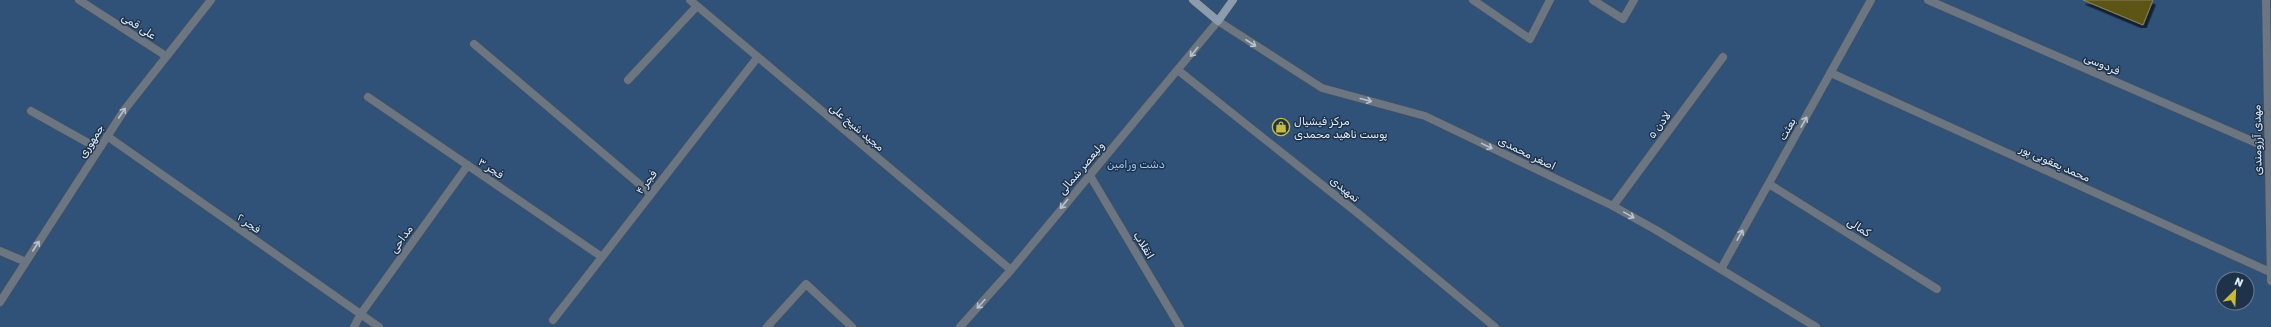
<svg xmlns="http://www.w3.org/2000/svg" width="2271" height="327" font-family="Rubik,Cairo,sans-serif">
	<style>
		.green { fill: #305279; fill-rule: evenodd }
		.building { fill: #5c5513; stroke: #868260; filter: url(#shadow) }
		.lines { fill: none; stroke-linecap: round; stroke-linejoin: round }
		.minor-casing { stroke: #3d5066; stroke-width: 10 }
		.tertiary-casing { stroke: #3d5066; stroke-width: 10 }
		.secondary-casing { stroke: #3d5066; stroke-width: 10 }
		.minor { stroke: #6c7582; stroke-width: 8 }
		.tertiary { stroke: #6c7582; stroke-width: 8 }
		.secondary { stroke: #8c9caf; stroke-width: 8 }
		.oneway { stroke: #b7c3d1 }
		.labels { text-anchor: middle; stroke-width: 3; stroke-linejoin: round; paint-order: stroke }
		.street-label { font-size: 11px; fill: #e0edfc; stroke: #1e3249 }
		.poi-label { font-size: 11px; fill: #e0edfc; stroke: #1e3249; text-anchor: start }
		.park-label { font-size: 11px; fill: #9ac7fd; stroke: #1e3249 }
	</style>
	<defs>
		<filter id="shadow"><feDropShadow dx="2.5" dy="4.5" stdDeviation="0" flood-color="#0009"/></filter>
	</defs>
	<rect width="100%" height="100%" fill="#1e3249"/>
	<path class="green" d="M0,0H2271V327H0ZM2223,279H2247V303H2223Z"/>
	<path class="building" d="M2083,0H2153L2143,25Z"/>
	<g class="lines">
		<defs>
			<path id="minor" d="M79,0L166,56
				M690,0L1011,270
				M1473,0L1530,39L1550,0
				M1593,0L1623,19L1634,0
				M1928,0L2268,148
				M2266,0L2271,281
				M474,44L651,194
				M1179,71L1360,215L1495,327
				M1831,73L2270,272
				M628,80L697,6
				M368,97L602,257
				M31,111L99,149
				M107,136L379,327
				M1089,174L1180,327
				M1769,184L1937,289
				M1613,206L1723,57
				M0,251L26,262
				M1721,269L1871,0
				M0,302L125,109L211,0
				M553,320L757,58
				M354,327L360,315L468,165
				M767,327L806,284L852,327"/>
			<path id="tertiary" d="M960,327L1011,270L1218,21L1322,88L1425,116L1613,206L1656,230L1816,327"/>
			<path id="secondary" d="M1193,0L1218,21L1233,0"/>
		</defs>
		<use href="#minor" class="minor-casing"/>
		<use href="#tertiary" class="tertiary-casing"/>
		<use href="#secondary" class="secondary-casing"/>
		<use href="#minor" class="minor"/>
		<use href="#tertiary" class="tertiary"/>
		<use href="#secondary" class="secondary"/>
	</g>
	<defs><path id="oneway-shaft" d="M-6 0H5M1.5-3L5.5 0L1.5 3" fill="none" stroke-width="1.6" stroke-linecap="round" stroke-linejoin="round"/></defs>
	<g class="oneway">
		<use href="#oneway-shaft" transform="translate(1251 43) rotate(33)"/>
		<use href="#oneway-shaft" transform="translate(1194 52) rotate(129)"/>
		<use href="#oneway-shaft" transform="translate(1366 100) rotate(15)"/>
		<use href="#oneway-shaft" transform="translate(122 113) rotate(-56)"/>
		<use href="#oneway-shaft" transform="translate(1804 122) rotate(-61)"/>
		<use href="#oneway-shaft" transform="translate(1487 146) rotate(26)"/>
		<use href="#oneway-shaft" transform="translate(1064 204) rotate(129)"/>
		<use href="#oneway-shaft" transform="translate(1629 215) rotate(29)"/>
		<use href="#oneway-shaft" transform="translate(1740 235) rotate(-61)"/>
		<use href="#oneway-shaft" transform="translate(36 246) rotate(-57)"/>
		<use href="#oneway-shaft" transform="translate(981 304) rotate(132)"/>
	</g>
	<defs>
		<symbol id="shop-ring" viewBox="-11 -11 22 22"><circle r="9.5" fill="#1e3249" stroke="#c8bb3b" stroke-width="1.5"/><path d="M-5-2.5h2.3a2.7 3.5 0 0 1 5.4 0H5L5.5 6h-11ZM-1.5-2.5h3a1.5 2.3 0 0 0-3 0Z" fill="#c8bb3b"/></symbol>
	</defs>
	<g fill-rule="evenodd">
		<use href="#shop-ring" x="1271" y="117" width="20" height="20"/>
	</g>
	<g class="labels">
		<g class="street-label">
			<text transform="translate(139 26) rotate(33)" y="4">علی قمی</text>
			<text transform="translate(2102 64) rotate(23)" y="4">فردوسی</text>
			<text transform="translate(1659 125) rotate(-53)" y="4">لادن ۵</text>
			<text transform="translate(857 127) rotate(40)" y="4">مجید شیخ علی</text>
			<text transform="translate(1787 129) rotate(-61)" y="4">بعثت</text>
			<text transform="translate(2257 140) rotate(-91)" y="4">مهدی آرزومندی</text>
			<text transform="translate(91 141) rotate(-57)" y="4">جمهوری</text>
			<text transform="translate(1527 153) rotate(26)" y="4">اصغر محمدی</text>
			<text transform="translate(2055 163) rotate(24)" y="4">محمد یعقوبی پور</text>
			<text transform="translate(491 168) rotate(34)" y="4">فجر ۳</text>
			<text transform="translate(1081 168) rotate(-50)" y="4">ولیعصر شمالی</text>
			<text transform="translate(646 182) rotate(-52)" y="4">فجر ۴</text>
			<text transform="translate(1345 189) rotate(39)" y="4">تمهیدی</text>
			<text transform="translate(249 223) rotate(35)" y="4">فجر ۲</text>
			<text transform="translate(1859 227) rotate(32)" y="4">کمالی</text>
			<text transform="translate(401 239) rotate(-54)" y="4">مداحی</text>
			<text transform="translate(1144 245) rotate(59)" y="4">انقلاب</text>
		</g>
		<g class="poi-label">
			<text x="1294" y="125">مرکز فیشیال<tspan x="1294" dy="13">پوست ناهید محمدی</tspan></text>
		</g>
		<g class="park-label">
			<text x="1136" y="168">دشت ورامین</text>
		</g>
	</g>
	<g transform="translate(2235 291) rotate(24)"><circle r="19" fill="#1e3249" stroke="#6c7d91"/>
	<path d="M0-3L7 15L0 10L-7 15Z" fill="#c8bb3b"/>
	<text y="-6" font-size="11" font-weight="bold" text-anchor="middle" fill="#e0edfc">N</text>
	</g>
</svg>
